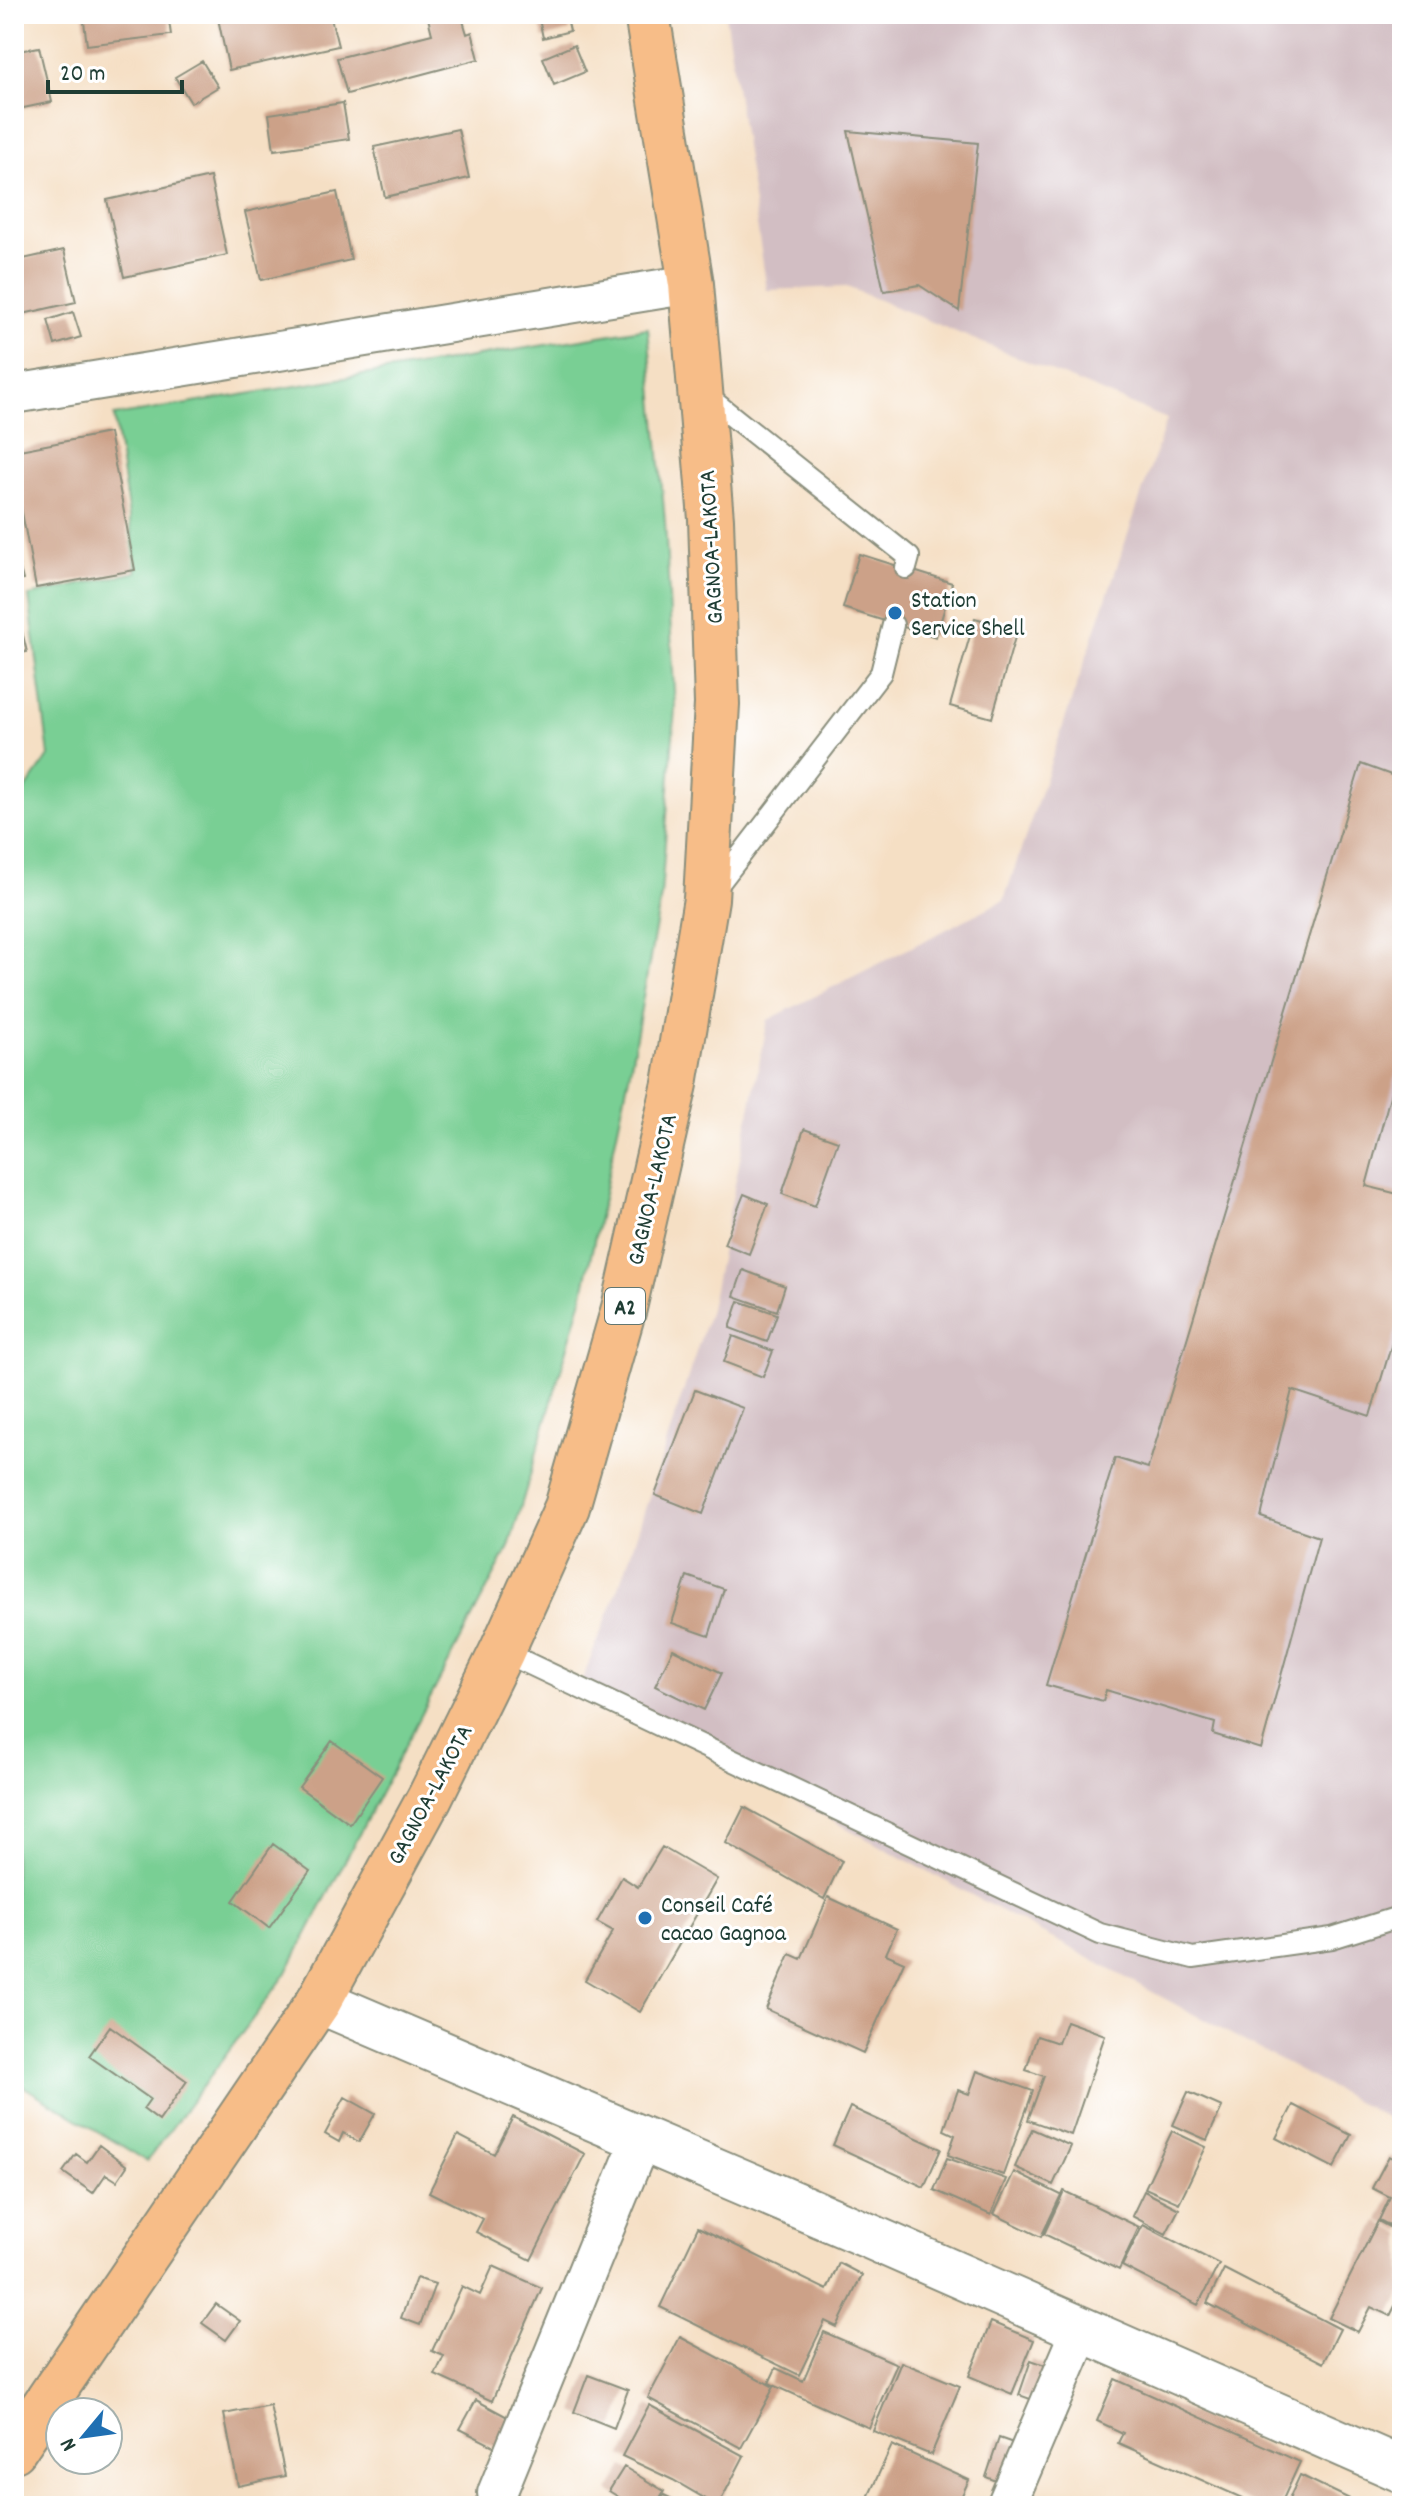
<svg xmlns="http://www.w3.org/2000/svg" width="1416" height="2520" font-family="Dekko,sans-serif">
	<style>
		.industrial { fill: #d2bec3 }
		.green { fill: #79cf94; stroke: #4c8664; stroke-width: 2 }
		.building { fill: #cca188 }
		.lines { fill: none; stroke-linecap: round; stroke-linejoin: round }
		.service-casing { stroke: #8a8e7c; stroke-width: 24 }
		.minor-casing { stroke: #8a8e7c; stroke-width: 42 }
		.tertiary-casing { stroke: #8a8e7c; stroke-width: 48 }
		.primary-casing { stroke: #8a8e7c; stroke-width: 48 }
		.service { stroke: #fff; stroke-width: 20 }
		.minor { stroke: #fff; stroke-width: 38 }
		.tertiary { stroke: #fff; stroke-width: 44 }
		.primary { stroke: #f7bd88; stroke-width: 44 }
		.poi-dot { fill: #1f6fb2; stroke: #fff; stroke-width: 3 }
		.labels { text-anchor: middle; stroke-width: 6; stroke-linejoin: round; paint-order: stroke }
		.shield { fill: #fff; stroke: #627771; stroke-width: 2 }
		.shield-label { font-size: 22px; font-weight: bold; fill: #1f3d34 }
		.street-label { font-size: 24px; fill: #1f3d34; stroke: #fff }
		.poi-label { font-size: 24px; fill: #1f3d34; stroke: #fff; text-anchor: start }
	</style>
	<rect width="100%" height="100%" fill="#fff"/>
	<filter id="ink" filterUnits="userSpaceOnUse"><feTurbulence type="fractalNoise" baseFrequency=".0125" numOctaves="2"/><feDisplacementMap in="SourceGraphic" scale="16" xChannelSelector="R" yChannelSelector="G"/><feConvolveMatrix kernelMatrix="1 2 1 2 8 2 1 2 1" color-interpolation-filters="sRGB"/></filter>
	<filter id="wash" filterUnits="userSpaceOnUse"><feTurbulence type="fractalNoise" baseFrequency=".006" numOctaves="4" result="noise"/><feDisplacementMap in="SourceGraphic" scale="32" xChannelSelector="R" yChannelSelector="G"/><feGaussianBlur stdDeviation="1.8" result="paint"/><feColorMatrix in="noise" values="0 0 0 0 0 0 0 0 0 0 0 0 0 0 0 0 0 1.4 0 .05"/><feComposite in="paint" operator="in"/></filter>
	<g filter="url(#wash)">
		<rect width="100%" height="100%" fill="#f5dfc4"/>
		<path class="industrial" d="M725,14H1402V2126L580,1685L623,1577L710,1309L768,1020L1004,900L1167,419L847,287L767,290Z"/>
		<path class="green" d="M648,328L665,522L675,708L661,896L629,1076L582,1298L509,1547L286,1974L147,2161L21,2085L14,2094V806L49,756L29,596L137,572L114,416Z"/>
		<g id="blocks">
			<path class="building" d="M83,14H168L171,35L87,45Z
				M217,14H330L338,46L229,70Z
				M441,14H461L467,34L472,32L479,59L347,94L337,58L432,34L428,18Z
				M538,14H566L570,31L543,38Z
				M574,45L585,72L554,85L543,58Z
				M39,47L52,102L14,110V52Z
				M202,61L218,87L191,103L175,77Z
				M343,103L349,139L274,150L269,114Z
				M458,129L469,178L385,197L374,147Z
				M848,131L978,143L959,311L919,285L884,291Z
				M210,177L227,255L124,277L107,200Z
				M337,192L351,260L261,280L245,212Z
				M64,250L76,302L14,316V261Z
				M73,312L81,337L55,345L48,320Z
				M109,433L135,570L36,588L14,469V451Z
				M14,545L23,580L14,582Z
				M859,554L952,583L936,637L843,608Z
				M14,598L27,652L14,654Z
				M975,618L1017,630L992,718L950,706Z
				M1361,764L1402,779V1051L1366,1186L1402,1195V1310L1370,1416L1292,1390L1261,1517L1319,1537L1261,1749L1213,1734L1215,1723L1106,1690L1103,1701L1046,1685L1115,1458L1148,1468Z
				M804,1129L838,1141L815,1206L782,1194Z
				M744,1194L768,1204L749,1254L724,1244Z
				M743,1270L785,1286L777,1311L734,1296Z
				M739,1301L777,1314L767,1342L730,1328Z
				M733,1336L773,1351L763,1377L724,1362Z
				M695,1390L743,1408L703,1514L655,1495Z
				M687,1576L724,1589L709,1636L672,1623Z
				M673,1649L722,1673L704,1710L655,1686Z
				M332,1741L382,1777L350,1824L299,1787Z
				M744,1807L842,1861L824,1899L726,1843Z
				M273,1844L310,1871L269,1928L233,1901Z
				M662,1847L717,1879L640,2012L585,1980L613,1931L597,1922L622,1877L638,1887Z
				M828,1897L897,1929L886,1954L904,1962L863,2053L766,2009L790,1954L801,1959Z
				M1066,2021L1105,2035L1071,2135L1028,2120L1044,2076L1026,2070L1037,2036L1058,2043Z
				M110,2026L187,2081L159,2121L143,2109L150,2099L89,2056Z
				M977,2071L1033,2091L1003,2175L948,2155L955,2135L944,2130L958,2090L969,2094Z
				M1188,2092L1222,2107L1207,2140L1173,2125Z
				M345,2097L375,2114L359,2142L343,2133L339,2142L325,2134Z
				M1293,2105L1351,2135L1334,2168L1276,2138Z
				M850,2107L941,2149L924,2187L833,2145Z
				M513,2117L585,2154L531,2260L476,2232L483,2219L429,2192L458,2135L494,2154Z
				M1032,2129L1071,2146L1053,2185L1015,2167Z
				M1172,2131L1206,2147L1179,2203L1145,2188Z
				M99,2145L127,2166L117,2181L106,2174L93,2193L63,2172L76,2154L87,2162Z
				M1389,2156L1402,2163V2232L1379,2220L1390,2197L1372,2188Z
				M947,2158L1006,2179L991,2215L934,2190Z
				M1014,2172L1061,2195L1041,2237L994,2214Z
				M1064,2191L1139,2227L1119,2270L1044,2234Z
				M1144,2191L1179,2209L1166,2234L1132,2216Z
				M1378,2221L1402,2234V2292L1390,2316L1371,2307L1358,2332L1329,2318Z
				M1143,2225L1219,2264L1198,2305L1122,2266Z
				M698,2227L827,2290L839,2263L862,2275L837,2327L825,2321L799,2375L660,2307Z
				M493,2266L542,2288L492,2401L435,2375L444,2356L432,2351L462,2286L480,2295Z
				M1224,2269L1340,2329L1323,2363L1207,2303Z
				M416,2278L435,2284L420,2325L401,2318Z
				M216,2304L240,2321L226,2340L202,2323Z
				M991,2322L1034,2340L1012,2394L969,2376Z
				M824,2332L897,2364L869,2428L769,2383L776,2368L803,2381Z
				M680,2337L774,2387L741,2448L648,2398Z
				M1031,2360L1056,2369L1044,2404L1019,2395Z
				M901,2362L960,2386L931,2455L873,2431Z
				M1402,2366V2392L1392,2387Z
				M588,2375L628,2390L614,2428L574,2412Z
				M1115,2379L1300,2462L1280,2506H1260L1118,2443L1123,2433L1097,2421Z
				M476,2400L513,2420L499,2449L460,2429Z
				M270,2405L285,2476L238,2486L224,2414Z
				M649,2405L744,2456L718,2506L673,2480L622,2456Z
				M999,2438L1016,2444L1012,2487L986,2477Z
				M892,2445L969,2480L957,2506H864Z
				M624,2467L664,2491L655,2506H633L609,2491Z
				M1300,2475L1364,2506H1286Z
				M664,2495L686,2506H658Z"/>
		</g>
	</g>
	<g filter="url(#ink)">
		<use href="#blocks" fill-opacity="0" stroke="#8a8e7c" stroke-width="2"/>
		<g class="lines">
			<defs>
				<path id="service" d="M703,393L909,557L906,568
					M714,890L881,673L893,625
					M502,1651L1100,1934L1193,1958L1332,1938L1402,1916"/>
				<path id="minor" d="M14,394L691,284
					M497,2493L641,2139
					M1006,2506L1082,2328"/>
				<path id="tertiary" d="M319,2001L869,2236L1402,2470"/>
				<path id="primary" d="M14,2450L319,2001L430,1797L502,1651L567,1507L624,1308L675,1084L706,899L717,704L711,519L691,284L647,14"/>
			</defs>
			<use href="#service" class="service-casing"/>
			<use href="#minor" class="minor-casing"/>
			<use href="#tertiary" class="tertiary-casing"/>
			<use href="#primary" class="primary-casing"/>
			<use href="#service" class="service"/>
			<use href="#minor" class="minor"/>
			<use href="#tertiary" class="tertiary"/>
			<use href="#primary" class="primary"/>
		</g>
	</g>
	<g class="poi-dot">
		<circle cx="895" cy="613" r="8"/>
		<circle cx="645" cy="1918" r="8"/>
	</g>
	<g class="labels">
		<rect class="shield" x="605" y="1288" width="40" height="36" rx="6"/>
		<g class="shield-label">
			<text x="625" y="1314">A2</text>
		</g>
		<g class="street-label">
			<text transform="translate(710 547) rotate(-93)" y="8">GAGNOA-LAKOTA</text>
			<text transform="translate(651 1189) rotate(-77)" y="8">GAGNOA-LAKOTA</text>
			<text transform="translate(429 1794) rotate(-62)" y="8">GAGNOA-LAKOTA</text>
		</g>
		<g class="poi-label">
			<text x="911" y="607">Station<tspan x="911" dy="28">Service Shell</tspan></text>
			<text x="661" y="1912">Conseil Café<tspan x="661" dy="28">cacao Gagnoa</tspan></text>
		</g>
	</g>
	<rect width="1416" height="2520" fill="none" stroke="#fff" stroke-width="48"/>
	<g transform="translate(84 2436) rotate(241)"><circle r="38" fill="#ffffff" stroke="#a5b1ae" stroke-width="2"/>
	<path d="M0-6L14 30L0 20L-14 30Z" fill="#1f6fb2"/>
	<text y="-12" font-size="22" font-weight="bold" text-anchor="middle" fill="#1f3d34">N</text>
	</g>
	<path d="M48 80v12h134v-12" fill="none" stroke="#1f3d34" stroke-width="4"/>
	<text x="60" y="80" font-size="24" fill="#1f3d34" stroke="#ffffff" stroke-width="6" paint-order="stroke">20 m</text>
</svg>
